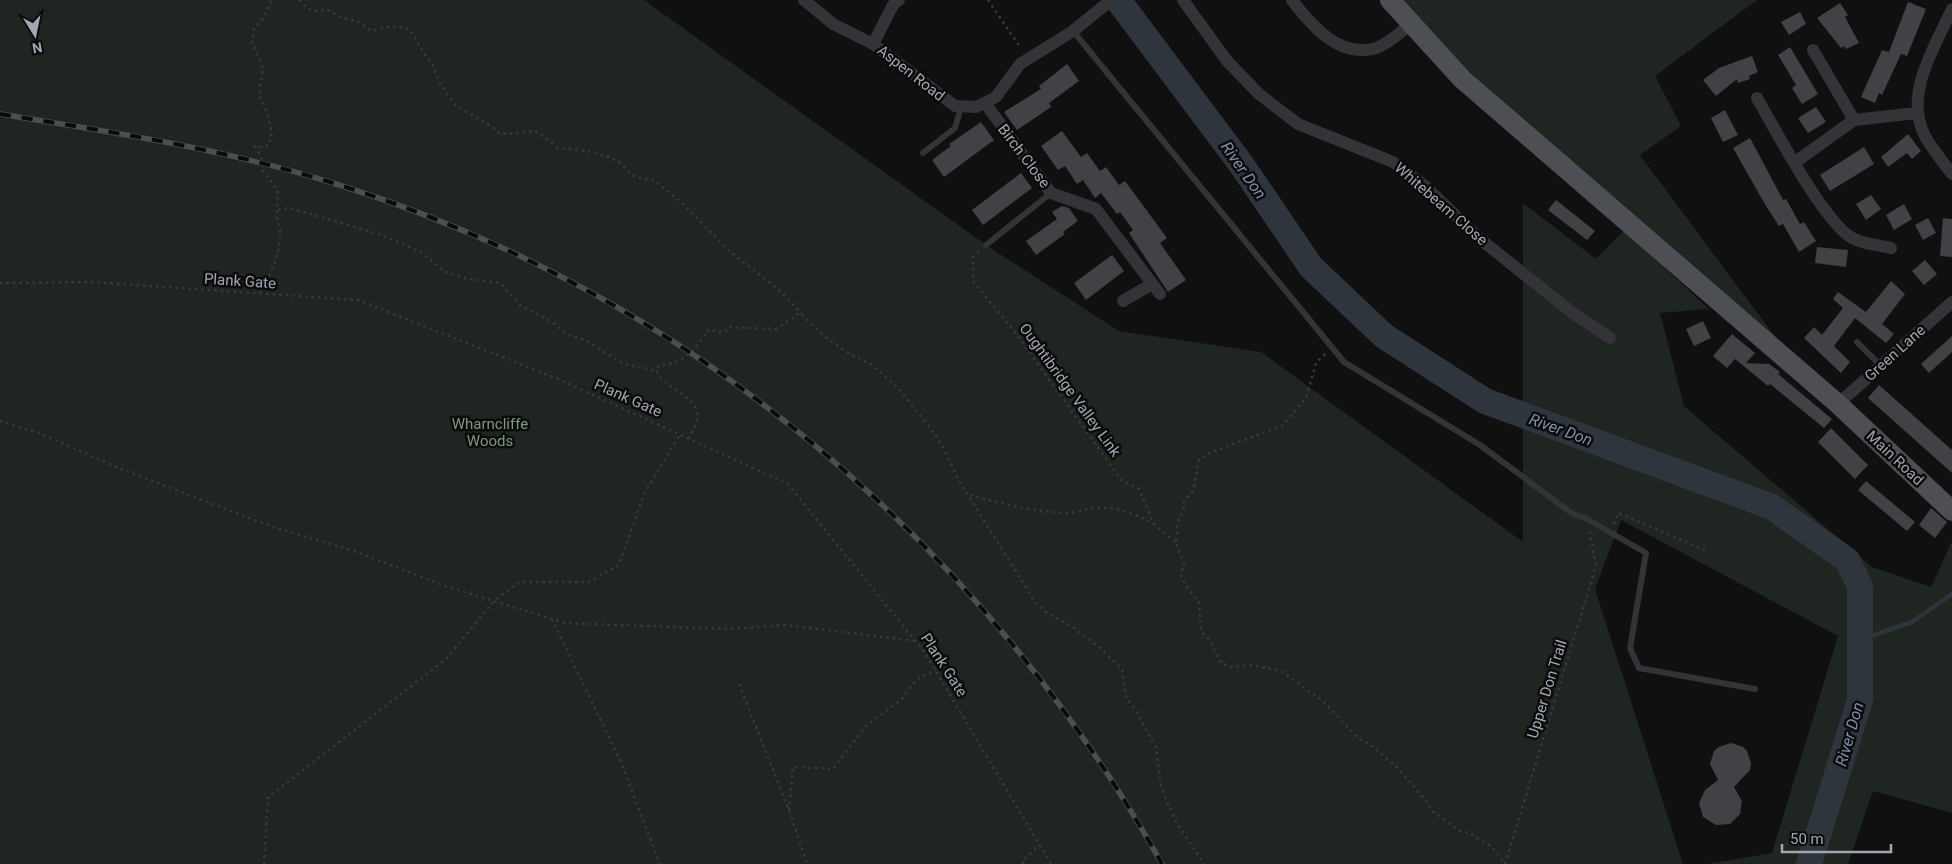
<svg xmlns="http://www.w3.org/2000/svg" width="1952" height="864" font-family="Roboto,sans-serif">
	<style>
		.green { fill: #1f2520 }
		.lines { fill: none; stroke-linecap: round; stroke-linejoin: round }
		.stream { stroke: #2f353c; stroke-width: 4.5 }
		.river { stroke: #2f353c; stroke-width: 26 }
		.building { fill: #424246 }
		.path { stroke: #38393d; stroke-width: 2.5; stroke-dasharray: 2.5 4; stroke-linecap: butt }
		.service { stroke: #343438; stroke-width: 6 }
		.minor { stroke: #343438; stroke-width: 12 }
		.primary { stroke: #4e4f54; stroke-width: 20 }
		.rail-casing { stroke: #4d4e53; stroke-width: 5.5 }
		.rail { stroke: #0b0b0c; stroke-width: 4; stroke-dasharray: 11; stroke-linecap: butt }
		.labels { text-anchor: middle; stroke-width: 5; stroke-linejoin: round; paint-order: stroke }
		.street-label { font-size: 15px; fill: #a3a6b0; stroke: #0b0b0c }
		.park-label { font-size: 15px; fill: #7c9980; stroke: #0b0b0c }
		.water-label { font-size: 16px; font-style: italic; fill: #7d90a8; stroke: #0b0b0c }
	</style>
	<rect width="100%" height="100%" fill="#101011"/>
	<path class="green" d="M0,0H644L986,245L1119,331L1261,352L1523,542V203L1596,259L1624,230L1709,309L1660,313L1684,406L1872,567L1931,587L1952,541V813L1873,791L1848,864H1706L1772,853L1838,636L1621,520L1595,589L1683,864H0Z
		M1402,0H1757L1655,76L1681,126L1640,155L1778,341L1467,70Z"/>
	<g class="lines">
		<path class="stream" d="M1860,640L1912,622L1952,594"/>
		<path class="river" d="M1118,0L1241,164L1311,267L1384,336L1485,401L1772,507L1847,560L1860,586V700L1809,864"/>
	</g>
	<path class="building" d="M1908,2L1926,9L1907,56L1901,54L1882,95L1879,93L1875,103L1861,97L1882,50L1889,52Z
		M1840,3L1848,15L1845,17L1859,43L1846,49L1844,46L1841,48L1817,18Z
		M1800,12L1806,24L1789,35L1781,22Z
		M1790,47L1818,94L1802,104L1792,88L1796,85L1778,55Z
		M1752,56L1758,72L1749,76L1750,79L1738,83L1737,79L1716,96L1703,80L1719,68Z
		M1067,64L1079,81L1049,103L1051,107L1017,130L1004,112L1041,89L1039,86Z
		M1816,107L1826,122L1808,133L1798,118Z
		M1725,110L1738,135L1723,142L1711,118Z
		M981,122L994,140L944,177L932,160L951,146L949,144Z
		M1062,131L1081,157L1087,153L1100,171L1106,167L1119,185L1125,181L1167,238L1160,243L1186,280L1168,292L1129,233L1133,230L1120,212L1117,214L1101,193L1095,198L1083,180L1077,184L1065,166L1058,170L1041,146Z
		M1908,134L1921,151L1912,159L1907,153L1888,167L1881,157Z
		M1750,138L1783,200L1786,199L1800,224L1804,222L1816,241L1799,252L1783,224L1779,226L1766,206L1733,148Z
		M1864,147L1874,164L1830,191L1820,175Z
		M1021,173L1032,188L983,225L972,210Z
		M1871,195L1881,209L1866,220L1856,204Z
		M1556,200L1595,231L1587,240L1548,210Z
		M1904,204L1912,219L1894,230L1886,215Z
		M1062,206L1069,208L1078,221L1063,232L1065,234L1036,255L1026,241L1057,219L1052,212Z
		M1928,218L1936,233L1923,240L1915,225Z
		M1943,218L1952,219V257L1940,256Z
		M1817,247L1848,250L1846,267L1815,263Z
		M1112,255L1124,271L1086,300L1074,283Z
		M1925,260L1937,274L1924,285L1912,271Z
		M1891,281L1905,294L1882,324L1894,334L1886,343L1855,318L1834,346L1850,362L1841,373L1804,338L1814,327L1822,335L1843,308L1833,299L1838,292L1866,312Z
		M1703,321L1711,338L1694,346L1686,329Z
		M1732,334L1755,353L1746,363L1769,364L1780,372L1778,374L1832,419L1824,428L1770,384L1768,386L1735,359L1727,368L1713,356Z
		M1952,336V352L1929,373L1921,364Z
		M1879,385L1952,450V473L1868,398Z
		M1831,428L1868,465L1855,479L1818,442Z
		M1866,481L1915,522L1907,531L1858,490Z
		M1931,508L1947,522L1935,538L1919,525Z
		M1731,743L1743,747L1747,751L1751,763L1750,770L1734,787L1742,801L1740,814L1730,824L1716,825L1703,817L1699,803L1705,790L1718,780L1710,764L1714,751L1719,747Z"/>
	<g class="lines">
		<path class="path" d="M299,0L307,8L313,11L328,10L342,18L357,21L372,31L387,27H405L413,34L423,52L432,64L440,83L456,106L491,126L500,134L520,133L525,131L538,132L558,148L587,151L609,157L619,162L635,177L654,180L682,203L729,251L779,290L802,314
			M988,0L1021,48
			M278,210L290,208L379,234L421,252L445,272L468,279L500,283L520,305L549,320L569,335L585,340L624,364L656,371
			M979,251L973,257V281L1017,335L1122,481L1139,489L1154,524L1175,542
			M0,283L92,282L358,300L558,379L788,484L925,653L1051,864
			M260,293C271,276 281,250 280,230C280,226 277,222 277,218C277,210 277,200 278,191L263,171V161L255,146L261,147L269,145L272,132L266,110L259,95L263,68L252,42L254,29L265,16L271,0
			M1325,354L1316,363L1306,398L1283,425L1208,454L1199,459L1193,491L1184,501C1185,514 1179,516 1177,525C1176,531 1179,535 1175,542L1184,563L1181,576L1189,590L1199,602L1201,632L1209,639L1221,663L1231,667L1252,665L1281,671L1323,701L1359,739L1368,743L1398,768L1427,802L1431,810L1460,831L1469,833L1491,846L1505,864
			M0,421L39,433L121,469L273,527L354,551L445,586L565,623L729,629L784,625L915,641
			M689,439C691,433 696,426 697,420C701,394 662,390 656,369L660,365C684,365 697,347 709,329L718,332L726,331L728,327L776,329L800,313L824,336L845,351L872,365L899,389L934,433L944,449L958,479L1035,602L1048,614L1070,625L1098,646L1122,669L1126,698L1135,709L1156,748L1161,787L1175,820L1204,864
			M970,495C1000,503 1030,511 1061,513C1068,514 1077,512 1084,510C1109,504 1132,512 1154,524
			M1614,524L1618,513L1705,550
			M552,619L620,760L660,864
			M739,684L789,810L807,864
			M789,810L793,767L833,769L867,725L900,701L917,679L936,670
			M264,864L268,797L445,660L494,601L519,582H589L619,565L644,494L680,434
			M1023,864L1022,861L1040,845
			M1505,864L1596,566L1590,532"/>
		<path class="service" d="M1073,31L1344,362L1480,445L1573,514L1587,519L1646,553L1630,648L1639,668L1755,689
			M923,153L955,128L961,107
			M986,245L1051,193
			M1857,342L1881,366"/>
		<path class="minor" d="M804,0L833,24L873,44L955,106L976,107L996,97L1020,64L1073,31L1111,0
			M1183,0L1227,61L1259,94L1298,124L1393,162L1425,186L1480,239L1574,314L1610,338
			M1292,0C1311,25 1338,57 1373,49C1386,46 1401,31 1412,24
			M1952,9C1935,47 1903,94 1925,136C1932,149 1943,162 1952,174
			M873,44L893,5L899,0
			M1813,50L1854,120
			M1757,98C1775,129 1825,225 1854,239C1864,244 1879,245 1891,248
			M985,103L1051,193L1096,209L1160,294
			M1794,163L1854,120L1917,113
			M1123,301L1152,284
			M1838,404L1952,302"/>
		<path class="primary" d="M1390,0L1462,79L1838,404L1952,511"/>
		<defs>
			<path id="rail" d="M0,114C112,132 224,149 333,183C688,293 981,541 1162,864"/>
		</defs>
		<use href="#rail" class="rail-casing"/>
		<use href="#rail" class="rail"/>
	</g>
	<g class="labels">
		<g class="street-label">
			<text transform="translate(911 73) rotate(38)" y="5">Aspen Road</text>
			<text transform="translate(1024 156) rotate(53)" y="5">Birch Close</text>
			<text transform="translate(1441 204) rotate(41)" y="5">Whitebeam Close</text>
			<text transform="translate(240 281) rotate(4)" y="5">Plank Gate</text>
			<text transform="translate(1895 353) rotate(-42)" y="5">Green Lane</text>
			<text transform="translate(1070 390) rotate(54)" y="5">Oughtibridge Valley Link</text>
			<text transform="translate(628 398) rotate(24)" y="5">Plank Gate</text>
			<text transform="translate(1895 458) rotate(43)" y="5">Main Road</text>
			<text transform="translate(944 665) rotate(57)" y="5">Plank Gate</text>
			<text transform="translate(1547 689) rotate(-73)" y="5">Upper Don Trail</text>
		</g>
		<g class="park-label">
			<text x="490" y="429">Wharncliffe<tspan x="490" dy="17">Woods</tspan></text>
		</g>
		<g class="water-label">
			<text transform="translate(1244 170) rotate(55)" y="6">River Don</text>
			<text transform="translate(1561 429) rotate(20)" y="6">River Don</text>
			<text transform="translate(1849 734) rotate(-74)" y="6">River Don</text>
		</g>
	</g>
	<g transform="translate(35 35) rotate(170)" stroke="#0b0b0c" stroke-width="4" paint-order="stroke">
	<path d="M0-4L9 19L0 12L-9 19Z" fill="#a3a6b0"/>
	<text y="-8" font-size="14" font-weight="bold" text-anchor="middle" fill="#a3a6b0">N</text>
	</g>
	<path d="M1782 844v8h109v-8" fill="none" stroke="#a3a6b0" stroke-width="2.5"/>
	<text x="1790" y="844" font-size="15" fill="#a3a6b0" stroke="#0b0b0c" stroke-width="4" paint-order="stroke">50 m</text>
</svg>
